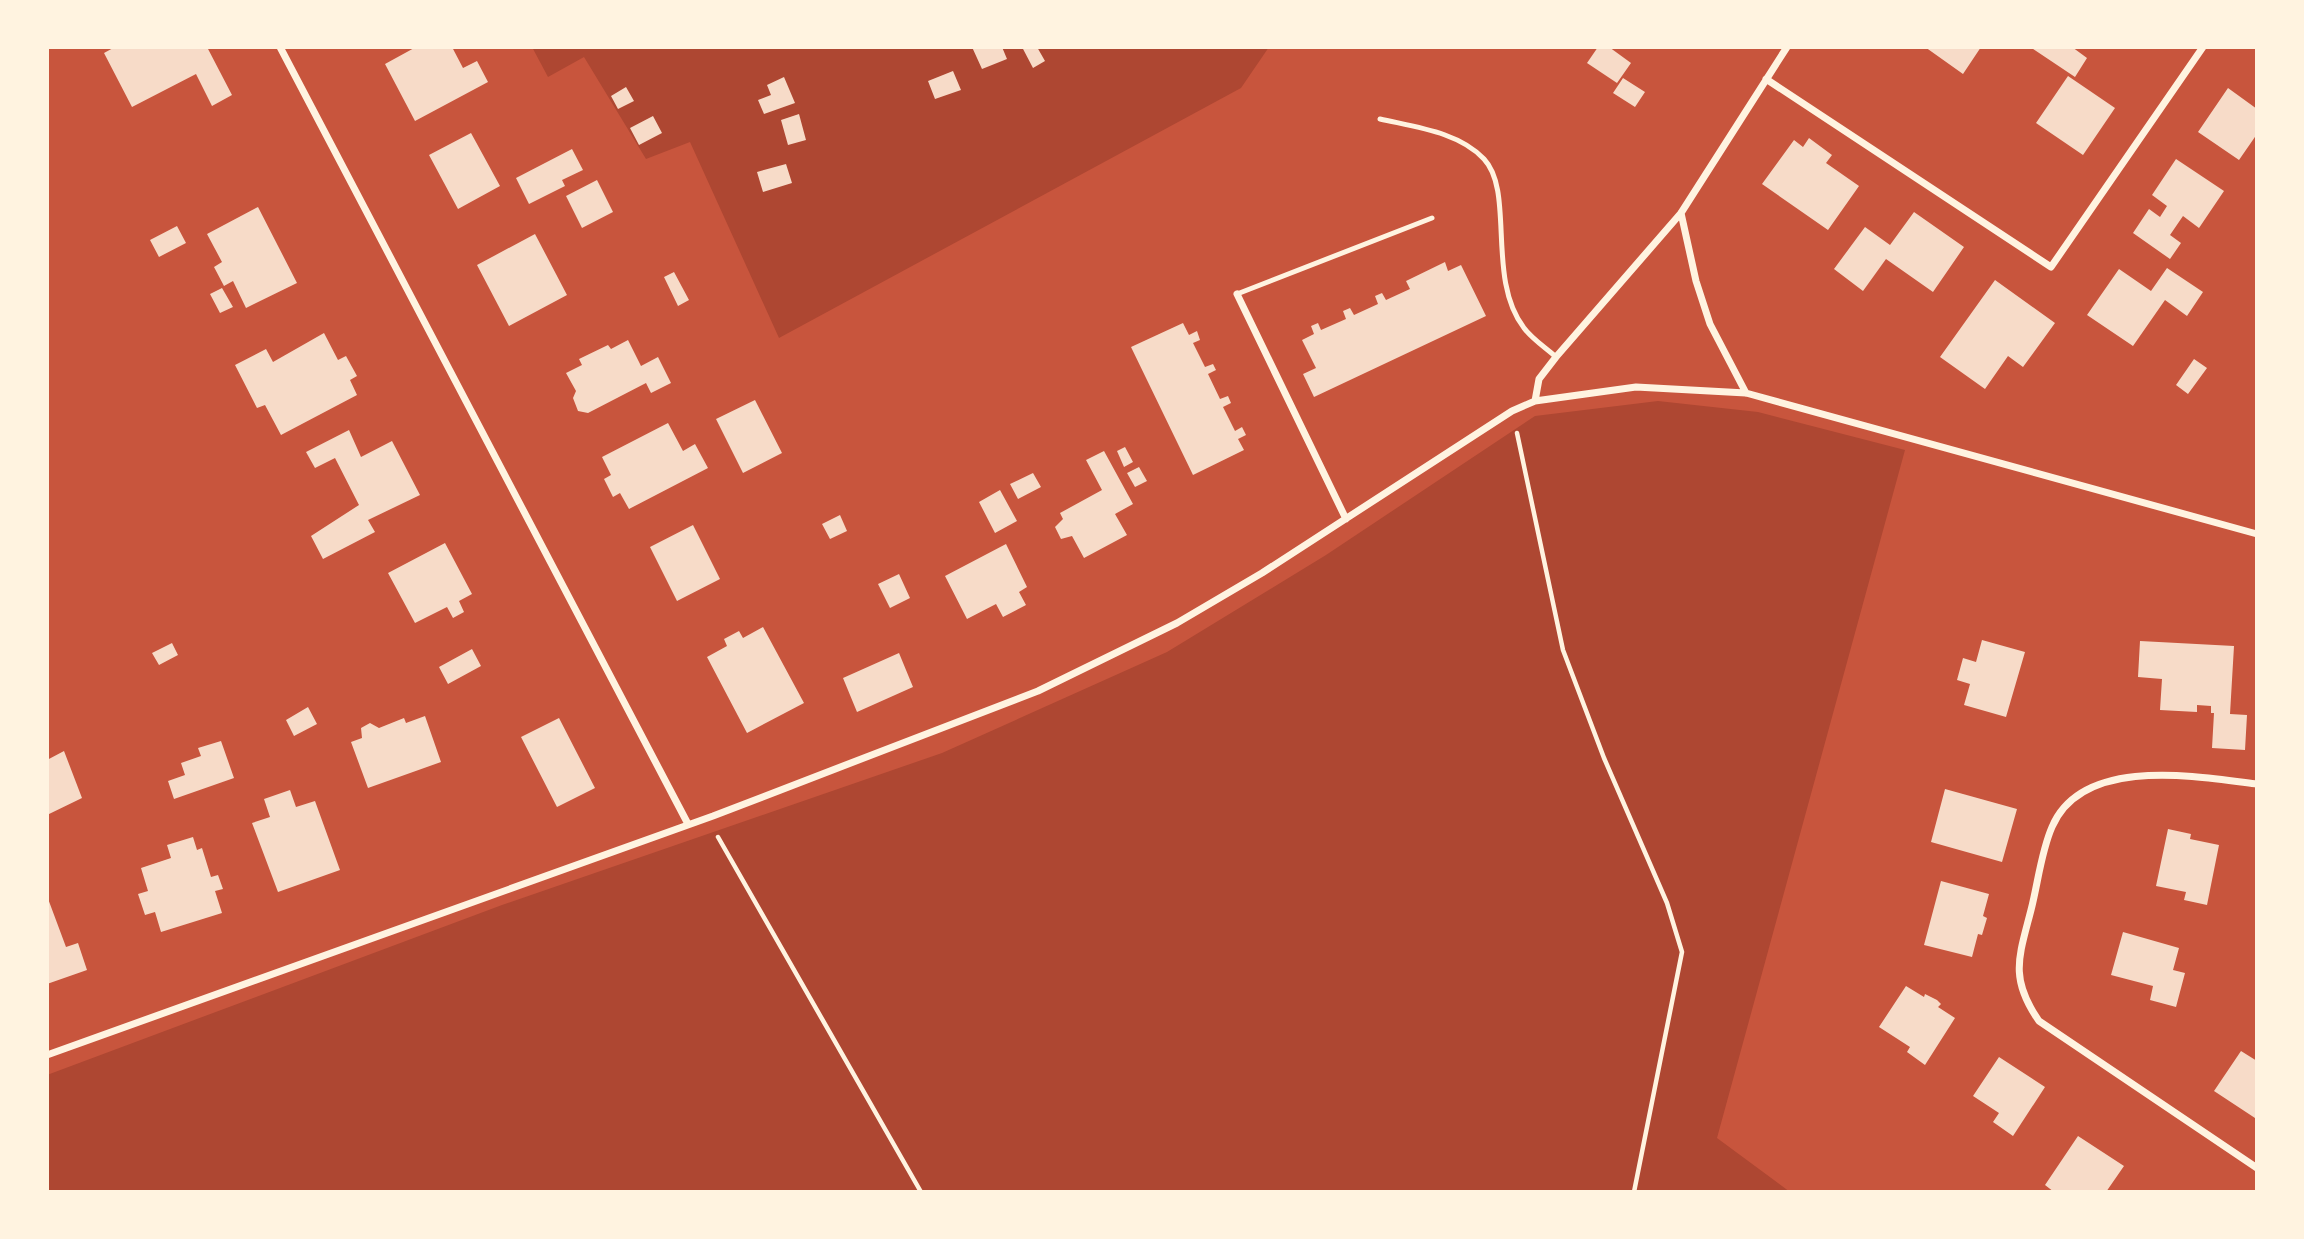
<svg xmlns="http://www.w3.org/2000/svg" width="2304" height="1239" font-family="Jost,sans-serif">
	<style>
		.green { fill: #ae4732 }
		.building { fill: #f7dbc8 }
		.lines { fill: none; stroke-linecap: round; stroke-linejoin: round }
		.path { stroke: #fff3e0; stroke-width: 4.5 }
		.service { stroke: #fff3e0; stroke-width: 5 }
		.minor { stroke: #fff3e0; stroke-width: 7 }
	</style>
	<rect width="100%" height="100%" fill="#c8553d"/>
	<path class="green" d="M532,47H1269L1241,88L779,338L690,142L646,159L584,57L548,77Z
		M1658,401L1758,412L1905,450L1717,1138L1790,1192H47V1075L502,905L942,753L1167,652L1326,555L1535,416Z"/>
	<path class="building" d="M115,47H207L232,95L212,106L196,74L132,107L104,53Z
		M416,47H452L463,68L477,61L488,82L415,121L385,64Z
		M972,47H1002L1007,59L982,69Z
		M1022,47H1037L1045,61L1033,68Z
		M1598,47H1609L1631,63L1617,83L1587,63Z
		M1925,47H1981L1963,74Z
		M2030,47H2072L2087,58L2075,77Z
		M953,71L961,90L935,99L928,81Z
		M2068,76L2115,108L2083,155L2036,123Z
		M784,77L795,103L764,114L758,100L771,95L767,85Z
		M1623,78L1645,92L1635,107L1613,93Z
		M626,87L634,101L618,109L611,96Z
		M2228,88L2257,109V134L2239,160L2198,132Z
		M799,114L806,140L788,145L781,120Z
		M653,116L662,133L639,145L630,128Z
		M471,133L500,186L458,209L429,155Z
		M1809,138L1832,155L1826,163L1859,186L1828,230L1762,184L1794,140L1803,147Z
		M572,149L583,170L562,180L565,186L529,204L516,178Z
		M2176,159L2224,191L2199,228L2183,216L2170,235L2181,243L2170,259L2133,233L2149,209L2160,217L2167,206L2152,195Z
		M786,164L792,183L763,192L757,172Z
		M597,180L613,212L582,228L566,196Z
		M258,207L297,283L246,308L233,281L224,286L214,267L222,262L207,234Z
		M1914,212L1964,247L1933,292L1886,259L1863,291L1834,269L1865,227L1890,245Z
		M177,226L186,243L159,257L150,240Z
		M535,234L567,295L509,326L477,265Z
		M1445,262L1448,271L1461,265L1486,316L1314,397L1303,374L1316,368L1302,340L1314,334L1311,326L1318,323L1321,330L1346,319L1343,311L1350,308L1354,315L1378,304L1375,296L1382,293L1386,300L1410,289L1406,281Z
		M2167,268L2203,292L2187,316L2165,300L2133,346L2087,315L2119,269L2151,291Z
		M674,272L689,300L678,306L664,277Z
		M1995,280L2055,323L2023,367L2008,356L1985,389L1940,357Z
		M222,288L233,307L220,313L210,294Z
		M1183,323L1189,335L1197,331L1200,340L1193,343L1205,367L1213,364L1216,370L1208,374L1220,399L1228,396L1231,403L1223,407L1235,431L1242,427L1246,435L1238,439L1244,450L1193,475L1131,347Z
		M324,333L338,360L346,356L357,376L350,380L357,395L281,435L265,405L257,408L235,365L266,349L273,362Z
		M628,340L641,366L658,357L671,383L651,393L646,383L588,413L578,411L573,398L576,391L566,373L582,365L579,359L608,345L611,349Z
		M2194,359L2207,368L2188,394L2176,385Z
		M755,400L782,453L743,473L716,419Z
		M668,423L683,451L695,444L708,468L629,509L620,493L613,497L604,479L611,475L602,457Z
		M349,430L361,457L392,441L420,495L368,520L375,532L323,559L311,536L359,505L335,458L315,468L306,452Z
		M1125,447L1133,462L1124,467L1117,451Z
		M1104,451L1133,504L1115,514L1127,535L1084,558L1072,536L1061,539L1055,527L1063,519L1060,513L1102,490L1086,460Z
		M1139,467L1147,481L1135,487L1127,473Z
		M1033,473L1041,487L1018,499L1010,484Z
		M1000,490L1017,521L995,533L979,502Z
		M840,515L847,531L830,539L822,524Z
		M693,525L720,579L677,601L650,547Z
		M445,543L472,594L459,601L464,612L453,618L447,607L415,623L388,573Z
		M1006,544L1027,587L1019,592L1026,605L1003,617L996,604L967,619L945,576Z
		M899,574L910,598L890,608L878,584Z
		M763,627L804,703L747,733L707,657L727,646L724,639L739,631L743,638Z
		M1982,640L2025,652L2006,717L1964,705L1970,684L1957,680L1963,658L1976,662Z
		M2140,641L2234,646L2230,714L2247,715L2245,750L2212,748L2214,713H2211V706L2197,705V712L2160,710L2162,679L2138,677Z
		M172,643L178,655L159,665L152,653Z
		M472,649L481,666L448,684L439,667Z
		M899,653L913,687L857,712L843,678Z
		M308,707L317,724L294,736L286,720Z
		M425,716L441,762L368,788L351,742L362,738L361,728L370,723L379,728L404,718L406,723Z
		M559,718L595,788L557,807L521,737Z
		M221,741L234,778L174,799L168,781L185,775L181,763L201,756L198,748Z
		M64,751L82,798L47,815V760Z
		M1945,789L2017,809L2002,862L1931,842Z
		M290,790L296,807L315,801L340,870L278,892L252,823L270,817L264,799Z
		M2168,829L2191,834L2190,839L2219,845L2207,905L2184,900L2186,892L2156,886Z
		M193,837L197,850L202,848L211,877L218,875L223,889L215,891L222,913L161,932L155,912L145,915L138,894L148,891L141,868L171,858L167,845Z
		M1941,881L1989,894L1983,916L1987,918L1982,935L1978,934L1972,957L1924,945Z
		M47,896L66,947L78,943L87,970L47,984Z
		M2123,932L2179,948L2173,970L2185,973L2176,1007L2150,1000L2153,986L2111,975Z
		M1906,986L1924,997L1925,994L1937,1000L1941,1004L1938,1007L1955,1018L1925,1065L1907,1052L1910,1047L1879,1027Z
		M2241,1051L2257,1061L2255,1118L2214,1091Z
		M1999,1057L2045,1087L2013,1136L1993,1122L1999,1113L1973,1096Z
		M2078,1136L2124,1166L2106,1192H2054L2045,1185Z"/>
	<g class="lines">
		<path class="path" d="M1517,433L1563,650L1604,758L1667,903L1682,952L1634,1192
			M718,837L921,1192"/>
		<path class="service" d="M1380,119C1415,127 1459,132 1484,159C1515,192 1486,279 1524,328C1532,339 1546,348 1556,357
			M1237,294L1432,218"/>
		<path class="minor" d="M280,47L688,824
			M1766,79L2051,267L2203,47
			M1681,213L1696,281L1710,324L1746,393
			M1237,294L1346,519
			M1535,401L1539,379L1556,357L1681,213L1787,47
			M2257,784C2195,776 2082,756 2052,827C2041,852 2038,883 2031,910C2019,957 2009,978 2039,1021L2257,1168
			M47,1055L713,816L1038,691L1177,623L1262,573L1512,411L1535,401L1636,387L1746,393L2257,534"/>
	</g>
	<rect width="2304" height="1239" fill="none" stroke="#fff3e0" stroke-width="98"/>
</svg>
